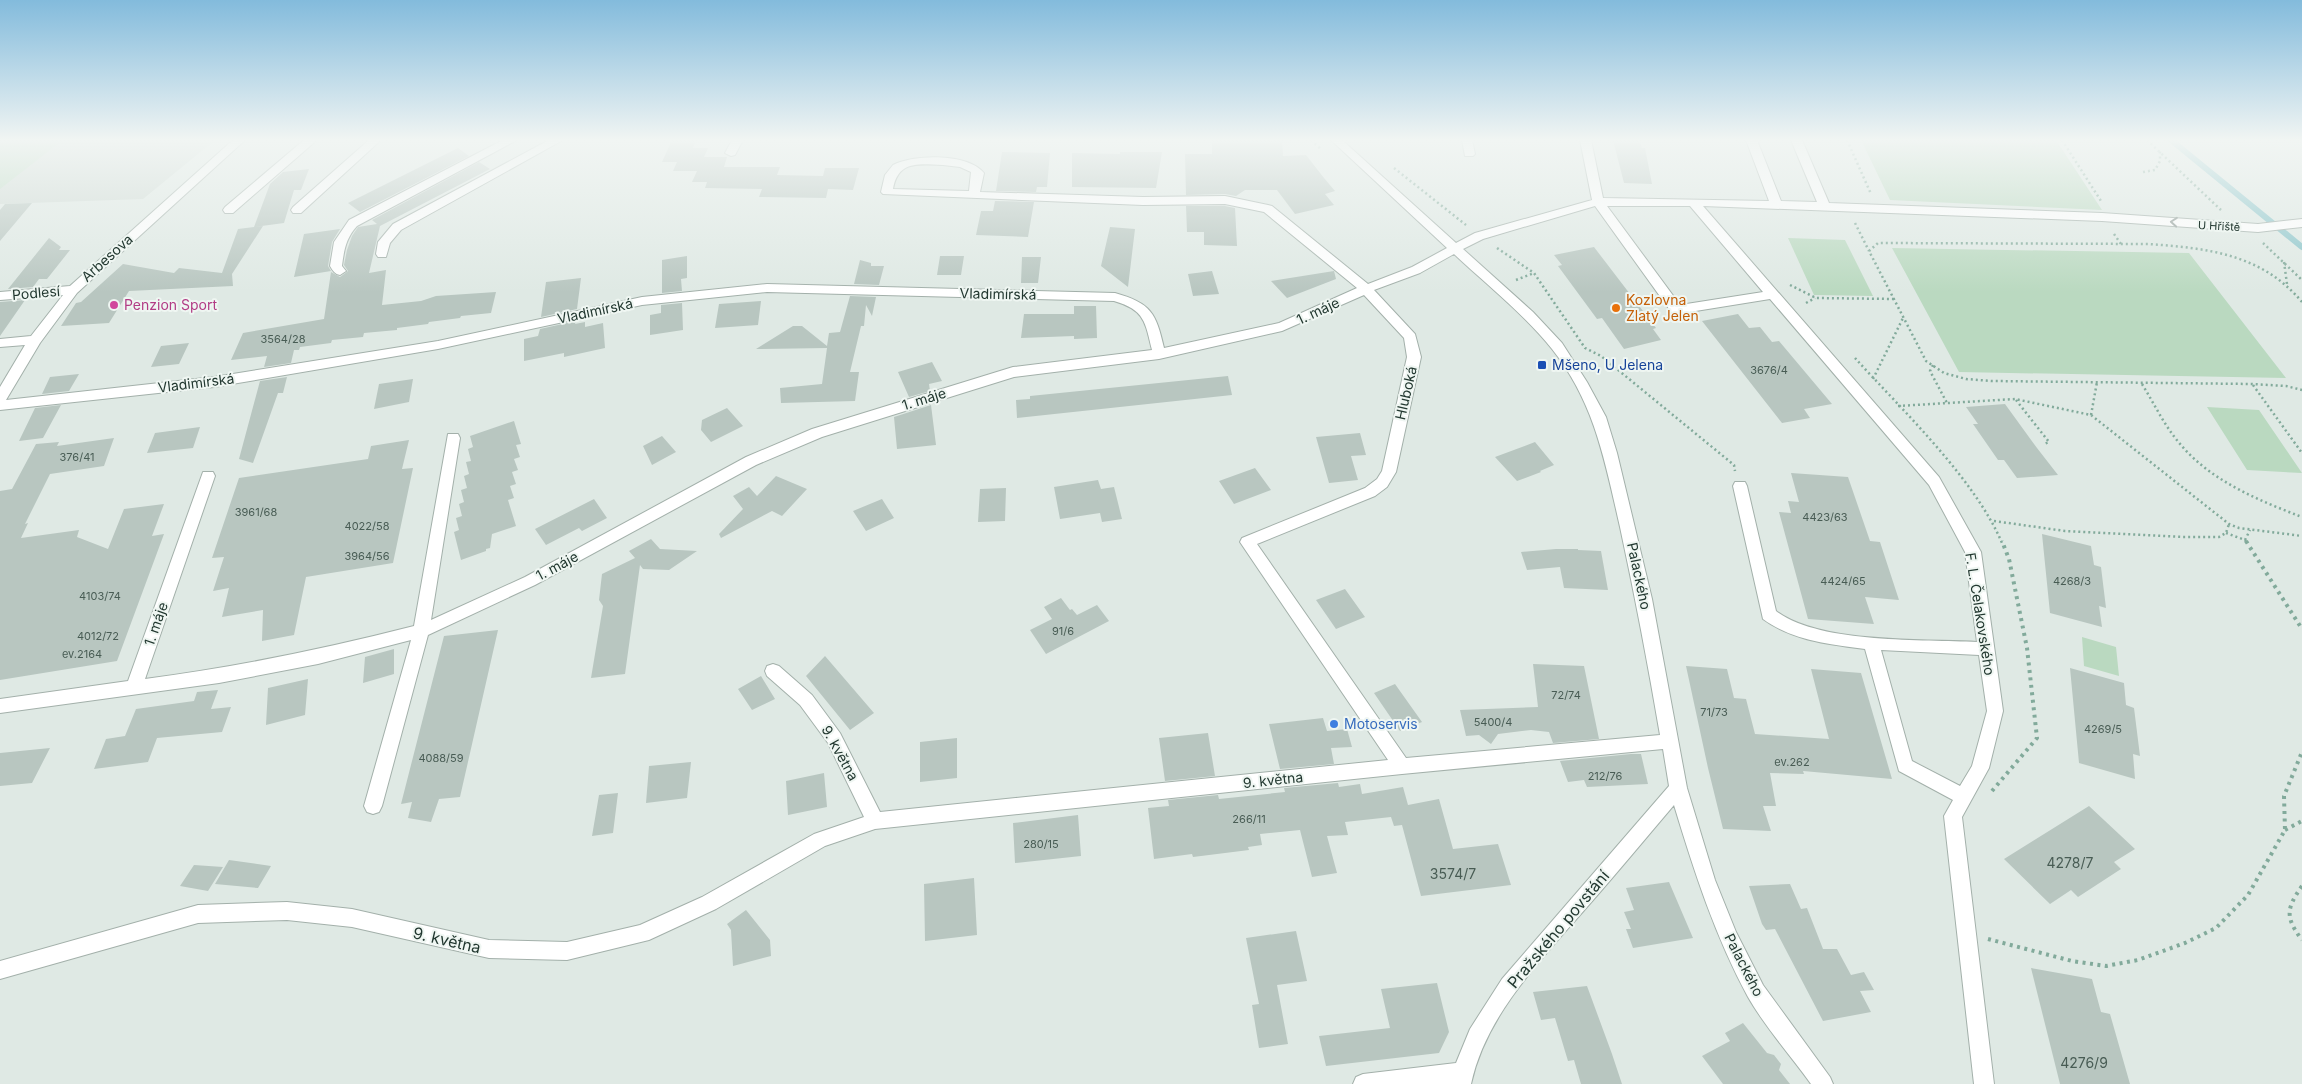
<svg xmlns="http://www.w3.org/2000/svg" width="2302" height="1084" font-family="Inter,sans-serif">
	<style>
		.built { fill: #ced9d3 }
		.green { fill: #bad9c0 }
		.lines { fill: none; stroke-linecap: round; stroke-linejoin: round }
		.stream { stroke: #8bc5ca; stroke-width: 6 }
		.building { fill: #b8c6c0 }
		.minor-casing { stroke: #a3b0aa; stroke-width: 2 }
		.path-far1 { stroke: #82aa9b; stroke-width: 2.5; stroke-dasharray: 2 3; stroke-linecap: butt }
		.path { stroke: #82aa9b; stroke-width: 4; stroke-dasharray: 3 4.5; stroke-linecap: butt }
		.minor { fill: #fff; fill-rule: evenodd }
		.oneway { stroke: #909c98 }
		.hotel-dot { fill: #d1479c; stroke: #eff6f2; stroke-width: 2 }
		.food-dot { fill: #e8710a; stroke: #eff6f2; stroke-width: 2 }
		.transit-dot { fill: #1a4fb4; stroke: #eff6f2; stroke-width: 2 }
		.shop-dot { fill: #3f7fe0; stroke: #eff6f2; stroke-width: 2 }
		.labels { text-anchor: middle; stroke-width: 4; stroke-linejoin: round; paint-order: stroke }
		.far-street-label { font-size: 11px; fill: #223830; stroke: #eff6f2 }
		.number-label { font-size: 11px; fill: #485c54 }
		.street-label { font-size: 14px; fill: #223830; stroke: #eff6f2 }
		.food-label { font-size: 14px; fill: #c56008; stroke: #eff6f2; text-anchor: start }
		.hotel-label { font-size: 14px; fill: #b23c85; stroke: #eff6f2; text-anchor: start }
		.transit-label { font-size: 14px; fill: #164399; stroke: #eff6f2; text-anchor: start }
		.shop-label { font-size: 14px; fill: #366cbe; stroke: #eff6f2; text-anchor: start }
		.near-number-label { font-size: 14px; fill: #485c54 }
		.near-street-label { font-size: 16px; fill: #223830; stroke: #eff6f2 }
	</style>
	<rect width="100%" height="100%" fill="#dfe9e4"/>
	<path class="built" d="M0,140H215L143,199L0,204Z"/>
	<path class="green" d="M7,140H63L0,189V145Z
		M1861,140H2056L2102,210L1890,200Z
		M1788,238L1845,240L1873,296L1814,295Z
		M1892,248L2189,253L2286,378L1959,372Z
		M2207,407L2259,410L2302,473L2247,470Z
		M2082,637L2116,647L2119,676L2084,666Z"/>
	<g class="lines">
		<path class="stream" d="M2171,140L2302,247"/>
	</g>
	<path class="building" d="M672,140H696L693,148H708L704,157H727L724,167H780L777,175L823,176L825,168H859L853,190L828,189L826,198L759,197L762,189L705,188L707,182H692L697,171H673L677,162H662Z
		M1212,140H1282L1283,156L1306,155L1324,178L1335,191L1325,194L1334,205L1295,214L1277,190H1245L1236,196L1225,194L1186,195L1185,154H1212Z
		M1613,140H1639L1642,148H1645L1652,184L1624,183Z
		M458,148L469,156L360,212L348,203Z
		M1002,152L1050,153L1047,187H1037L1036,192L996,191Z
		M1120,152H1162L1156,188L1072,187V153L1120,154Z
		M479,162L490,169L380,226L369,273L386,270L382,305L421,301L436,296L496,292L491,313L461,316L460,318L429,322L428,324L397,328V330L364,333L363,337L332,340L331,343L300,347L299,350H294L291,363L264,367L267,356L231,360L243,333L324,319L331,272L340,277L348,271L344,265L347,250L352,236L358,227L377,224L372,220Z
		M309,169L301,190H294L284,223L254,227L270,184L283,172Z
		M995,201L1034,202L1028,237L976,235L981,211H993Z
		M32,203L0,241V210L5,204Z
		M1186,206H1225L1235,208L1237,246L1204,245V232H1187Z
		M263,226L232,274L233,286L129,291L109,323L61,326L76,303L81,302L123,264L174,273L179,268L222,273L238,229Z
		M1110,227L1135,229L1128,287L1101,266Z
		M340,229L332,242L328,266L331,271L294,277L304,234Z
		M49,238L61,247L59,250H70L47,279H39L33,287L8,289Z
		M1594,247L1656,328L1653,329L1661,340L1624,349L1602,318L1597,319L1558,266L1562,265L1554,255Z
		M687,256V278L681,279L682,291L662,293V260Z
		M940,256H964L961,275H937Z
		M1022,257H1041L1038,283H1021Z
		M860,260L871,263V266H884L879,285L854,284Z
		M1212,271L1219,294L1193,296L1188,274Z
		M1334,271L1336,279L1287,298L1271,281Z
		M581,278L577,309L541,317L546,282Z
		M850,296L876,297L872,316L866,305L864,326H861L850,372H859L855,401L781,403L780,388L822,384L827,348L756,349L793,326H802L827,346L829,333L840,332Z
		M25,300L0,336V302Z
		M761,301L758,325L715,328L719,304Z
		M682,303L683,330L650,335V315L661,313V305Z
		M1074,306H1096L1097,338L1074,339V336L1021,338L1024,314H1074Z
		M1738,314L1749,328L1760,327L1772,342L1779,341L1832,404L1804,409L1810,418L1782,423L1702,321Z
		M576,321L575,324L585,322V327L603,323L605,348L564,357V353L524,361V339L538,336L540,329Z
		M189,343L179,364L151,367L161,346Z
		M932,362L942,381L929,384L930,391L909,397L898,372Z
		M79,374L69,391L42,394L50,377Z
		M1228,376L1232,395L1017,418L1016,400L1030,399V396Z
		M287,377L283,393H278L253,463L239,459L260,381Z
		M413,379L409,402L374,409L379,384Z
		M2005,404L2037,448L2058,475L2017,478L2004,460H1998L1973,424H1978L1966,407Z
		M61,405L43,438L19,441L35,408Z
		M931,405L936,445L897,449L894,417Z
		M727,408L743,426L711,442L701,430L702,420Z
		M514,421L521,444L516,445L520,457L514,459L518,470L512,472L516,484L510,486L514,498L508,500L516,526L492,534L490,548L486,549V551L461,560L454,532L459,530L456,518L462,516L459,504L464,502L461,490L467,488L464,476L469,474L466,462L471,461L468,449L473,447L470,436Z
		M200,427L193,448L147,453L155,433Z
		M1360,433L1366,455L1351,456L1358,480L1329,483L1316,437Z
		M662,436L676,452L652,465L643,446Z
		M114,438L104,466L50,474L25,524L28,523L21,538L79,530L77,537L108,549L124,509L164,504L152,536L164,534L117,661L0,680V491L12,489L36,444L59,442L57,446Z
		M409,440L402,469L413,468L393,563L306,577L294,635L262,641L263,610L222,617L229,588L213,591L224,557L212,558L239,478L368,459L371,446Z
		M1535,442L1554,465L1540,471L1541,472L1517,481L1495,457Z
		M1255,468L1271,490L1234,504L1219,481Z
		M1791,473L1848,477L1870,541L1880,542L1899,600L1865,597L1874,624L1808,619L1779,512L1791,513L1788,501L1799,502Z
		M776,476L807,489L782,516L772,511L721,538L719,534L743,509L733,496L749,487L757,496Z
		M1098,480L1101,489L1114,487L1122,519L1102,522L1100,513L1060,519L1054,487Z
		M1006,488L1005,521L978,522L980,489Z
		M594,499L607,518L582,531L579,528L546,545L535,529Z
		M882,499L894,518L866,531L853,511Z
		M2042,534L2091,546L2094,565L2101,567L2106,608L2099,606L2102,627L2050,613Z
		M651,539L660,549L697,551L669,570L643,569L640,565L625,674L591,678L603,606L599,600L602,574L635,558L629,551Z
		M1556,549H1578V550L1601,551L1608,590L1564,588L1560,567L1527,570L1521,552Z
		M1345,589L1365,617L1336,629L1316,600Z
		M1061,598L1070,610L1072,609L1077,615L1097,605L1109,621L1046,654L1030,630L1052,619L1044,607Z
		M498,630L460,797L439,799L431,822L408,818L412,802L401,804L444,636Z
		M394,649V674L363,683L365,657Z
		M825,656L874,713L850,730L806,676Z
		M1533,664L1584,666L1599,739L1553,743L1549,732L1531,730L1498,734L1491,744L1479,735L1466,736L1460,710L1538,707Z
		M1686,666L1727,669L1734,698L1746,699L1755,734L1829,739L1811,669L1861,673L1892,779L1803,771L1804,774L1770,773L1776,806H1763L1771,831L1723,829L1708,768Z
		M2070,668L2124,683L2126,705L2134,708L2140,756L2133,754L2135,779L2079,763Z
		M761,676L775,699L752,710L738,689Z
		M308,679L305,715L266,725L268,688Z
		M1395,684L1422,722L1400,731L1374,693Z
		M218,690L211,709L231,707L222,732L157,738L148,762L94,769L106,739L125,736L136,709L194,701L197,692Z
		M1323,718L1327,731L1347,729L1352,747L1331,748L1334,764L1280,769L1269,724Z
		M1208,733L1215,776L1165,781L1159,738Z
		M957,738V778L920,782V742Z
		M50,748L32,783L0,786V753Z
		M1631,754H1641L1648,784L1587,787L1584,780L1568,782L1560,761Z
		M691,762L687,798L646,803L649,766Z
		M824,773L827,807L788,815L786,781Z
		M1338,783L1339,787L1360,784L1362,794L1403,787L1408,805L1439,799L1453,849L1498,844L1511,885L1421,896L1402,825L1394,826L1391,817L1345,822L1348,835L1327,836L1337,873L1312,877L1300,830L1260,834L1262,845L1248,847L1249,850L1193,857L1192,854L1154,859L1148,808L1169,806L1168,800L1218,795L1219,799L1285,792L1284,788Z
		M618,793L613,833L592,836L599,795Z
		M2089,806L2135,849L2114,862L2121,869L2078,897L2071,890L2050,904L2004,859Z
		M1078,815L1081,856L1015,863L1013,823Z
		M229,860L271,866L258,888L215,884Z
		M194,865L223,867L208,891L180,886Z
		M974,878L977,935L925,941L924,884Z
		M1669,882L1693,938L1633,948L1626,929H1631L1624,912L1634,910L1626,888Z
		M1790,884L1801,909L1807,908L1823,949H1837L1851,975L1864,972L1874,990L1860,991L1871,1012L1823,1021L1775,929L1766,930L1762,924L1749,886Z
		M746,910L770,940L771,956L733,966L731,930L727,924Z
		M1296,931L1307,981L1277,985L1288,1044L1259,1048L1252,1005L1259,1004L1246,938Z
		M2031,968L2092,979L2101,1012L2110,1014L2130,1084H2060Z
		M1437,983L1449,1032L1439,1053L1326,1066L1319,1036L1390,1028L1381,989Z
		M1587,986L1612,1054L1622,1084H1581L1574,1060L1568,1061L1555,1018L1541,1020L1533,992Z
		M1743,1023L1767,1053L1774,1055L1781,1064L1779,1070L1790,1084H1723L1702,1056L1730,1041L1725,1033Z"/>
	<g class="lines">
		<defs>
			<path id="minor" d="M233,140H245L77,293L40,343L6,400L214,377L438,341L642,297L767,284L1115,293C1151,303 1156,313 1164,348L1279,323L1357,288L1264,212L1225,204L1143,205L883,194L881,192L885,175L893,165C914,154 968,153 984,173L980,192L1143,197L1225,196L1268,205L1272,206L1368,284L1412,267L1447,248L1331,140H1342L1456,243L1475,233L1592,200L1580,140H1591L1603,198L1769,201L1746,140H1757L1781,201L1817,202L1791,140H1802L1829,203L2102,213L2258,224L2302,219V227L2258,232L2102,221L1703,206L1939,477L1981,552L2003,711L1989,768L1962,817L1994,1084H1974L1944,816L1953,800L1899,771L1865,649C1829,644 1793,641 1763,619L1733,486L1735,482H1745L1747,486L1776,611C1820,644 1922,639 1977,642L1965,552L1929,485L1770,299L1677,314L1672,313L1595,206L1483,239L1463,249L1533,312L1562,343L1587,382L1606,417L1617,453L1652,599L1687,788L1715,880L1736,932L1763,985L1830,1077L1833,1084H1811C1791,1056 1765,1027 1748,997C1715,936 1694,871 1674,805C1645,839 1617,873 1587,907C1542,959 1486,1014 1471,1084H1353L1356,1077L1363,1074L1456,1063L1470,1029L1502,979L1669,786L1663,749L1402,774L875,829L825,846L716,909L649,940L567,960L489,958L352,927L287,920L198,923L0,979V961L198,905L287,902L352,909L489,940L567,942L640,925L702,897L814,834L864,817L828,743L800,705L767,676L765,671L767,666L773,664L779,666L812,695L840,733L880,812L1388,760L1240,542L1242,538L1365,488L1377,479L1382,471L1407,357L1404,338L1364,295L1282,331L1159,359L1014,377L822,437L756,465L535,585L428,635L382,806L379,812L373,814L367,812L364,806L411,640L318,664L219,683L0,713V699L128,681L203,472H213L215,476L145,679C237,667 324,649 414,626L448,434H458L460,438L431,620L525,577L746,457L812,429L1013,367L1152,350C1145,322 1145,310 1114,301L767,292L642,305L438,349L214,387L0,410V387L25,345L0,347V339L31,336L63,295L0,300V292L70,286ZM943,165L960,167L971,172L969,191L893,189C898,160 919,164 943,165ZM1607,206H1690L1763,292L1680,305ZM1454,254C1487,285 1524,314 1552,349C1595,403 1605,462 1620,527C1635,596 1648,665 1660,735L1406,758L1257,544L1375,496L1387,487L1396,472L1421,357L1415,334L1374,290L1420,273ZM1881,650L1979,655L1987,711L1972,766L1960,786L1912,761Z
				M304,140H317L233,213H225L223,210L225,207Z
				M369,140H381L301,213H293L291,210L293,207Z
				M503,140H517L357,226C346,238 344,250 342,266L346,271L340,275C335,274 333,271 330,266L334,242L349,220Z
				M549,140H563L401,230L390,243L386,257H378L376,254L378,242L393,224Z
				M732,140H743L735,155L731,156L725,153Z
				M1462,140H1472L1475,154L1473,156H1465Z"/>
		</defs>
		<use href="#minor" class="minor-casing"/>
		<path class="path-far1" d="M1311,140L1322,150
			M1847,140L1871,194
			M2062,140L2101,201
			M2147,140L2221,210
			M1394,168L1466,225
			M2143,172L2155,170L2160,161V151
			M1855,223L1869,251
			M2114,234L2121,244
			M2263,243L2302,280
			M1497,248L1534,273L1585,348L1601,356L1734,465L1735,471
			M2284,262L2287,284
			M1516,280L1534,273
			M1790,285L1816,298L1894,299
			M2302,302C2262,254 2207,248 2148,244L1878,243L1869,251L1926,361L1944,373L1966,379L1992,381L2252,384L2286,386L2302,390
			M1806,303L1815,298
			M1855,358C1902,410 1975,479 2002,543
			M1933,365L1930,371L1947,403
			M1873,379L1903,318
			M2142,384C2155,405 2165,427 2181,445C2211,481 2260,501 2302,517
			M2253,385L2302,453
			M2016,400L2049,442L2044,444
			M1898,406L2015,399L2091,415L2229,524L2239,528L2302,536
			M2091,415L2097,382
			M1994,521L2065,531L2183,537H2219L2226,533L2229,524
			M2226,533L2245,540L2247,543
			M2245,540L2250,530"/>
		<path class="path" d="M2246,541L2302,629
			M1992,791L2037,738L2027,648L2009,559L2002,541
			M2285,830L2302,821
			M2302,886C2286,909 2285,917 2302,940
			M1988,939L2072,961L2106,966L2138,960L2185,943L2216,928L2248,895L2285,830L2284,796L2302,752"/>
		<use href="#minor" class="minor"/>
	</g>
	<defs><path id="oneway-chevron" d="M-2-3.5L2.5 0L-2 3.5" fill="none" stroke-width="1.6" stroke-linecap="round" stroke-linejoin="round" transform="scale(1.25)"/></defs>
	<use class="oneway" href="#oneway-chevron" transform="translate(2174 222) rotate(-175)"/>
	<linearGradient id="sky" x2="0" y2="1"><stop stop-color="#83bbdc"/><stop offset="0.48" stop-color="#f1f5f3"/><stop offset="1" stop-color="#f1f5f3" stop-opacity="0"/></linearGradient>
	<rect width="2302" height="292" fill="url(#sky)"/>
	<circle class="hotel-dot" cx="114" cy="305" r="5"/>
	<circle class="food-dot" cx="1616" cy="308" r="5"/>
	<rect class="transit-dot" x="1537" y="360" width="10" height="10" rx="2.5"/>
	<circle class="shop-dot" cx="1334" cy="724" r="5"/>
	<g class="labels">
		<g class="far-street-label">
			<text transform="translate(2219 226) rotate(3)" y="4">U Hřiště</text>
		</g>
		<g class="number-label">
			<text x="283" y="343">3564/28</text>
			<text x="1769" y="374">3676/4</text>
			<text x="77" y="461">376/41</text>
			<text x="256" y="516">3961/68</text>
			<text x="1825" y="521">4423/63</text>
			<text x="367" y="530">4022/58</text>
			<text x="367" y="560">3964/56</text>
			<text x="1843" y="585">4424/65</text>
			<text x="2072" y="585">4268/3</text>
			<text x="100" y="600">4103/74</text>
			<text x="1063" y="635">91/6</text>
			<text x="98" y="640">4012/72</text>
			<text x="82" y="658">ev.2164</text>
			<text x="1566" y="699">72/74</text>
			<text x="1714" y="716">71/73</text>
			<text x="1493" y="726">5400/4</text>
			<text x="2103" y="733">4269/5</text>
			<text x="441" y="762">4088/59</text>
			<text x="1792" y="766">ev.262</text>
			<text x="1605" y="780">212/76</text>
			<text x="1249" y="823">266/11</text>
			<text x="1041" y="848">280/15</text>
		</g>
		<g class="street-label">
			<text transform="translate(107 258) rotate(-42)" y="5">Arbesova</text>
			<text transform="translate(36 293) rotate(-5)" y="5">Podlesí</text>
			<text transform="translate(998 294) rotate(1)" y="5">Vladimírská</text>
			<text transform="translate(595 311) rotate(-12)" y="5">Vladimírská</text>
			<text transform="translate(1318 311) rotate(-25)" y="5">1. máje</text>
			<text transform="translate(196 383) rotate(-7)" y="5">Vladimírská</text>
			<text transform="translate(1406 393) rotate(-77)" y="5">Hluboká</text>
			<text transform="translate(924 399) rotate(-17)" y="5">1. máje</text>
			<text transform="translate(557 566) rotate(-28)" y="5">1. máje</text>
			<text transform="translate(1639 576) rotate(78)" y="5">Palackého</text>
			<text transform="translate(1980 614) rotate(81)" y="5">F. L. Čelakovského</text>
			<text transform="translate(156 624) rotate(-71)" y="5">1. máje</text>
			<text transform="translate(840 753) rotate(61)" y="5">9. května</text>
			<text transform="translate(1273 780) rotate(-6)" y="5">9. května</text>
			<text transform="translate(1744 965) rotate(63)" y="5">Palackého</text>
		</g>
		<g class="food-label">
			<text x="1626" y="305">Kozlovna<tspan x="1626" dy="16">Zlatý Jelen</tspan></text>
		</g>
		<g class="hotel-label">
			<text x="124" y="310">Penzion Sport</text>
		</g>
		<g class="transit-label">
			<text x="1552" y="370">Mšeno, U Jelena</text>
		</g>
		<g class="shop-label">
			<text x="1344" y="729">Motoservis</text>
		</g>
		<g class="near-number-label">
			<text x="2070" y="868">4278/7</text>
			<text x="1453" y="879">3574/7</text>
			<text x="2084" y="1068">4276/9</text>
		</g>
		<g class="near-street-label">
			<text transform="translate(1558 929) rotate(-50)" y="6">Pražského povstání</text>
			<text transform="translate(447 940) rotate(13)" y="6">9. května</text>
		</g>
	</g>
</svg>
